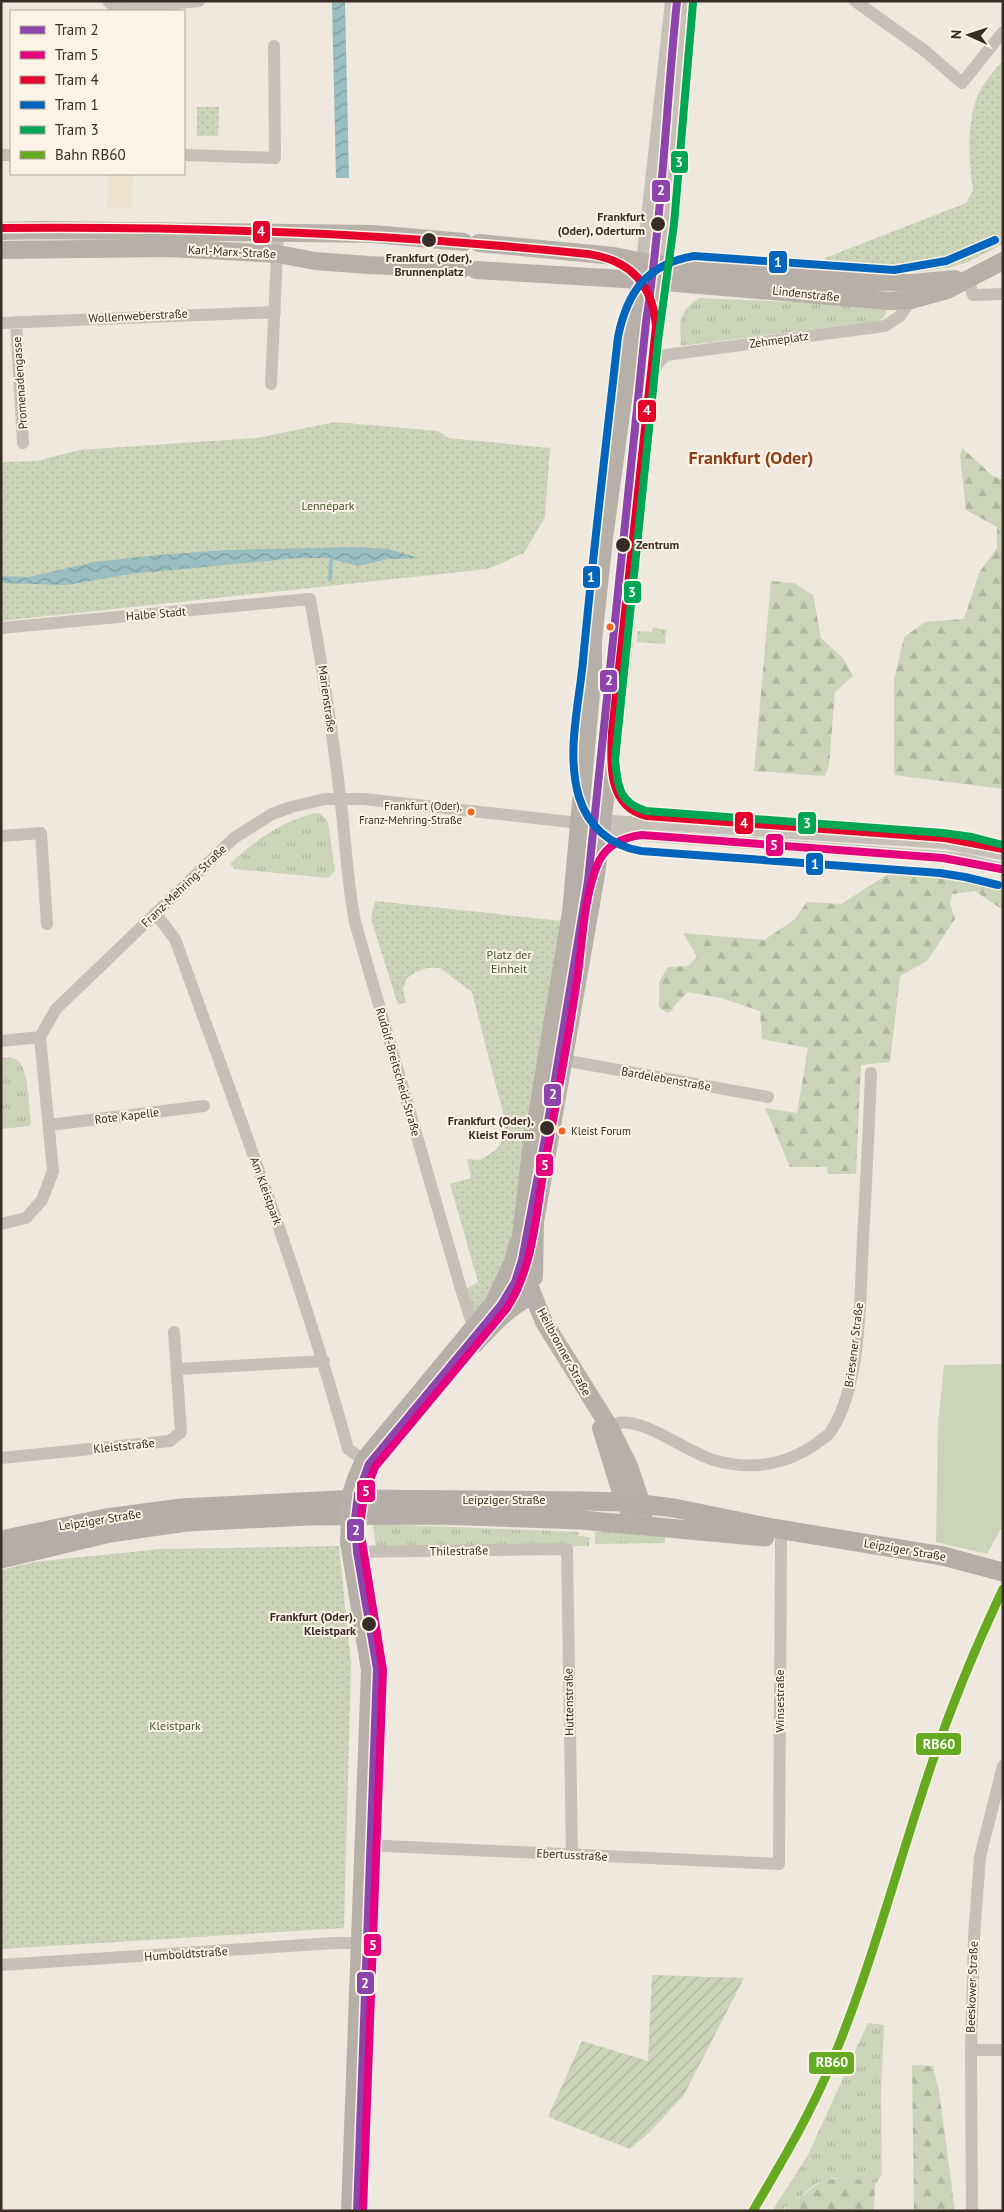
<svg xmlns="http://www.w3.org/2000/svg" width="1004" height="2212" font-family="'PT Sans',sans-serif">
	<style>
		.grass { fill: url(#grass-tufts) }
		.forest { fill: url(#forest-firs) }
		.park { fill: url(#park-dots) }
		.garden { fill: url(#garden-furrows) }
		.pitch { fill: #ccd4b7 }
		.plaza { fill: #eee2cd }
		.water { fill: url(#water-waves) }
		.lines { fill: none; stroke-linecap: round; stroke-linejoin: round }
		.stream { stroke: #99bec1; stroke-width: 4 }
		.street { stroke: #c7c0b8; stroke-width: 12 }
		.secondary { stroke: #b7b0a9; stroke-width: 18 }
		.primary { stroke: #b5aea8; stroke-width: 19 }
		.secondary-bridge { stroke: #b7b0a9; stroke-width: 18 }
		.rail-1-casing { stroke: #fbf3e6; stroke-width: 12 }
		.rail-1 { stroke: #6a2; stroke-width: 9 }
		.tram-1-casing { stroke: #fbf3e6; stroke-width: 11 }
		.tram-2-casing { stroke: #fbf3e6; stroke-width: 11 }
		.tram-3-casing { stroke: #fbf3e6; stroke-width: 11 }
		.tram-4-casing { stroke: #fbf3e6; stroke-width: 11 }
		.tram-5-casing { stroke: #fbf3e6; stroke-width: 11 }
		.tram-1 { stroke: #8e44ad; stroke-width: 8 }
		.tram-2 { stroke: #e5007d; stroke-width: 8 }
		.tram-3 { stroke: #e4002b; stroke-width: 8 }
		.tram-4 { stroke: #0065bd; stroke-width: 8 }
		.tram-5 { stroke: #00a651; stroke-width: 8 }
		.stop-dot { fill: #382d26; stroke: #fbf3e6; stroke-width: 2 }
		.bus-dot { fill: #f26522; stroke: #fbf3e6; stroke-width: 2 }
		.labels { text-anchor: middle; stroke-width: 4; stroke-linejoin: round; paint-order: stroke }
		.bus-label { font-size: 11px; fill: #382d26; stroke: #fbf3e6; text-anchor: end }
		.stop-label { font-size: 12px; font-weight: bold; fill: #382d26; stroke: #fbf3e6; text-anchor: end }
		.street-label { font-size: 12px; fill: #382d26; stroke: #fbf3e6 }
		.park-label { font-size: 12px; fill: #425827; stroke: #fbf3e6 }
		.district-label { font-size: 18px; font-weight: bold; fill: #8f3e17; stroke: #fbf3e6 }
		.line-badge { stroke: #fbf3e6; stroke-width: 2 }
		.badge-label { font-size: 14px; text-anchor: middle; font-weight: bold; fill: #fff }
	</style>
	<defs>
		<pattern id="grass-tufts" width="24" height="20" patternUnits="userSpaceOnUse" patternTransform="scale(1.25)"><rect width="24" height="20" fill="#ccd4b7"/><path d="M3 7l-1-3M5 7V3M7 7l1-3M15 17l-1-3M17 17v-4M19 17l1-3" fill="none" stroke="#b0b69d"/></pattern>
		<pattern id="forest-firs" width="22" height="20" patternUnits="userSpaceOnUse" patternTransform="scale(1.25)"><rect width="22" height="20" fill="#ccd4b7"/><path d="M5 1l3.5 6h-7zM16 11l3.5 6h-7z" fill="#b0b69d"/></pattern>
		<pattern id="park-dots" width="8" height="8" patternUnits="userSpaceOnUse" patternTransform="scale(1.25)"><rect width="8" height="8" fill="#ccd4b7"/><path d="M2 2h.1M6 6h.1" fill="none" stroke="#b0b69d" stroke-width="1.8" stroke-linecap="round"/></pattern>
		<pattern id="garden-furrows" width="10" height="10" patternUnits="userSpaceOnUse" patternTransform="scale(1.25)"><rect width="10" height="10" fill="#ccd4b7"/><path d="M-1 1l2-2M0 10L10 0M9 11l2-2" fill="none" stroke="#b0b69d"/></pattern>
		<pattern id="water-waves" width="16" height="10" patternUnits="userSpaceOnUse" patternTransform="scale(1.25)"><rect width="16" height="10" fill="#99bec1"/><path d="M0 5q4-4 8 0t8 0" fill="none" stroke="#7e9b9d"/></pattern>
	</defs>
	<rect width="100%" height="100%" fill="#eee8df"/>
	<path class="grass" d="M699,298L882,306L887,309L885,316L879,321L681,346C680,322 677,313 699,298Z
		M653,627L666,630L665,644L637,642V631L652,632Z
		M314,813L321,814L328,822L335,871L328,878L235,869L230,864C253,841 282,822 314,813Z
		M1,1058C6,1058 13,1057 17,1060C29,1067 29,1109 31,1123L29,1126L1,1129Z
		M373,1524L579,1532V1536L590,1537L589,1546L376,1547Z
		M600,1531L665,1534V1543L595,1544V1532Z
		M868,2023L884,2025L881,2096L882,2175L875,2184C858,2179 843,2175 825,2180C805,2186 794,2211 772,2211L808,2155Z"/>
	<path class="forest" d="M962,448L993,476L1003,480V789L894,775V680L904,637L925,622L964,619L979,573L997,548V527L966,510L960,455Z
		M771,581L794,583L813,595L821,638L843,658L853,676L835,692L829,765L825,776L754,771Z
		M901,866L990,877L1003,882V910L975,891L952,894L950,903L955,919L927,961L900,976L890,1062L861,1065L856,1174H828L827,1167H790L765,1108L797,1113L808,1048L762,1039L760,1011L721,998L688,992L674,1006L672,1011L667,1013L659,1007V982L668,967L688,966L697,957L683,933L764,940L794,920L807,902L841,904Z
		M912,2065L933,2066L939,2091L955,2211H914Z
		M850,2177L875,2184L874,2211H782L823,2180Z"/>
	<path class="park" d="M1003,60V244L968,262L951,267L928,271L886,273L878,267L825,264V258L966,203L973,191C969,162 966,123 978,95C983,83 995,70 1003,60Z
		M197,107H219L218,136H197Z
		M335,422L438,431L448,438L550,448L545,517L524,553L488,569L1,621V462L37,461L79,450L257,438Z
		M375,901L563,921L513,1236C503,1268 495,1287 475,1315L466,1289L478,1282L450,1184L471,1178L467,1159L480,1160L496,1150L501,1143L505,1121L472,992L440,968H427L416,972L407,978L403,989L406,1002L398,1005L371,919Z
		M339,1546L351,1664L344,1928L1,1949V1570L34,1562L160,1549Z"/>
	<path class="garden" d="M652,1975L744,1978L684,2095L650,2132L630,2149L548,2117L582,2041L648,2061Z"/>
	<path class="pitch" d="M1003,1364V1525L987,1554L936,1542L938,1424L944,1365Z"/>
	<path class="plaza" d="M108,174H133L132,208L107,207Z"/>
	<path class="water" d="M345,1L349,178H336L332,2Z
		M355,547L388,549L418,558L388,559L358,566L328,558H297L131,574L66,585L1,583V576L29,577L94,562L159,555L226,550Z"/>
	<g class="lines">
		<path class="stream" d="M330,579L331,559"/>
		<path class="street" d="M108,1L116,9L199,1
			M855,1L925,51L962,83L1003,32
			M1,155H11
			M184,155L275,158L274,46
			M642,262L671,1
			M659,264L682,1
			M968,278L973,295L1003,294
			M16,322L23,443
			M1,323L275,312
			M649,379L658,363L666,355L885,326L900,316L911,300
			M271,384L278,233
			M1,628L310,599C323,670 334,741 342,813C346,850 348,886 355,922L461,1289L474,1329L477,1331
			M596,820L945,843L1003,854
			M1,836L41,833L47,924
			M155,913L175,939C236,1108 301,1276 348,1449L373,1466
			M1,1041L40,1037
			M563,1060L768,1097
			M49,1125L204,1106
			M1,1224L26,1218L42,1200L53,1171L40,1037L56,1009L234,838L272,814L291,807L325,799H364L579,823L612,833L941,857L963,859L1003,869
			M177,1369L324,1361
			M610,1428C612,1427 616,1424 619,1423C645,1418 689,1454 717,1461C752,1470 787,1465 817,1443C822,1439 828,1436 831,1431C862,1385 860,1294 863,1239C866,1184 869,1128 871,1073
			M1,1458L170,1441L181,1432L174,1332
			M350,1552L567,1549L572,1855
			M364,1845L779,1864L781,1539
			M1,1965L335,1943H372
			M971,2050H1003
			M972,2211L971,2050L974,1937L980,1857L1003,1766"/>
		<path class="secondary" d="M1,231L40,230L373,234L464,242
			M479,243L614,256L655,264L857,281L912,283L955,279
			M1,250L168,248L278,254L315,261L368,265L462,269
			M642,262L604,538L593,641V671L571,912L531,1151L520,1244L525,1275L544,1322L610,1428L629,1466L642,1505L644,1525
			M476,270L640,280L889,301L911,300L947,290L1003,261
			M534,1277L535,1222L596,875L605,800L623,651L652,328L659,264
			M475,1344C493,1324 509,1307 533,1295
			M601,1428L624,1502L631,1514L644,1525
			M356,1479L364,1460L493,1304L513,1262L518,1243
			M349,1542L370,1670L350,2211"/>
		<path class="primary" d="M1,1540L106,1518L181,1508L358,1499L583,1501L624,1502L674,1508L772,1528L943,1556L1003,1572
			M1,1559L110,1533L186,1522L309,1516L438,1515L581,1520L765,1537"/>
		<path class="secondary-bridge" d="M349,1542L351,1494L356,1479"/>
		<defs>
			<path id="rail-1" d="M753,2211C781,2163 810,2115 831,2064C872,1966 898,1863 932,1763C952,1704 976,1646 1003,1589"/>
		</defs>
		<use href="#rail-1" class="rail-1-casing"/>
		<use href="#rail-1" class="rail-1"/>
		<defs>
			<path id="tram-1" d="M357,2211L377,1669L357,1552L355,1519L358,1494L369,1464L501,1305L515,1282L522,1260L547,1128L588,881L646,322C662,216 666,108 677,1"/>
			<path id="tram-2" d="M363,2211L383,1670L362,1541L361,1518L364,1496L375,1467L507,1308C534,1267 536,1211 545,1163C557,1100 569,1036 578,973C583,936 584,895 599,861C608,844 624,837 642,835L943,858L1001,869"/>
			<path id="tram-3" d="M1,228C197,226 394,234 588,254C631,260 653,285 656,327L612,732C610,764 608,807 647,816L945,838L1003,849"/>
			<path id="tram-4" d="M995,240L946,261L894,270L694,256C647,264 627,292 618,337C606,445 593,553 583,661C579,704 566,754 579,797C588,826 610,846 641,851L940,873L965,877L998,885"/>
			<path id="tram-5" d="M693,3L674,224L658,341L615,760C618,786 618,802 646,811L943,833L972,837L1003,845"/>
		</defs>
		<use href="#tram-1" class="tram-1-casing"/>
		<use href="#tram-2" class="tram-2-casing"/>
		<use href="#tram-3" class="tram-3-casing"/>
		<use href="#tram-4" class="tram-4-casing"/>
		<use href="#tram-5" class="tram-5-casing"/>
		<use href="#tram-1" class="tram-1"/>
		<use href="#tram-2" class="tram-2"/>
		<use href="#tram-3" class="tram-3"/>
		<use href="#tram-4" class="tram-4"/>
		<use href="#tram-5" class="tram-5"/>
	</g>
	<g class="stop-dot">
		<circle cx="658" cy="224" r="8"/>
		<circle cx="429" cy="240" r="8"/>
		<circle cx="623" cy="545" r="8"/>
		<circle cx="547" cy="1128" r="8"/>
		<circle cx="369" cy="1624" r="8"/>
	</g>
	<g class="bus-dot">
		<circle cx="610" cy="627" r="4.5"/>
		<circle cx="471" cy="812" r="4.5"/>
		<circle cx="562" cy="1131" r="4.5"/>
	</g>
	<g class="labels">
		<g class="bus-label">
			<text x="462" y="810">Frankfurt (Oder),<tspan x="462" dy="14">Franz-Mehring-Straße</tspan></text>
			<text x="571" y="1135" text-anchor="start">Kleist Forum</text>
		</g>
		<g class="stop-label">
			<text x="645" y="221">Frankfurt<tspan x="645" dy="14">(Oder), Oderturm</tspan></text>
			<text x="429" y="262" text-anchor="middle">Frankfurt (Oder),<tspan x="429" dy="14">Brunnenplatz</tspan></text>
			<text x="636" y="549" text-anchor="start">Zentrum</text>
			<text x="534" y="1125">Frankfurt (Oder),<tspan x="534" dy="14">Kleist Forum</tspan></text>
			<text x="356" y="1621">Frankfurt (Oder),<tspan x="356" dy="14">Kleistpark</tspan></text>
		</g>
		<g class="street-label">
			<text transform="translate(232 252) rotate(3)" y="4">Karl-Marx-Straße</text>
			<text transform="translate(806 294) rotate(6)" y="4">Lindenstraße</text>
			<text transform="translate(138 316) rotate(-3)" y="4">Wollenweberstraße</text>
			<text transform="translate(779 340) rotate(-8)" y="4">Zehmeplatz</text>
			<text transform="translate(20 383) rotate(-94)" y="4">Promenadengasse</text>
			<text transform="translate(156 614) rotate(-5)" y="4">Halbe Stadt</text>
			<text transform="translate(327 699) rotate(82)" y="4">Marienstraße</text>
			<text transform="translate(184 886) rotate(-44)" y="4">Franz-Mehring-Straße</text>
			<text transform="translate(398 1072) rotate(74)" y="4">Rudolf-Breitscheid-Straße</text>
			<text transform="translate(666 1079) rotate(10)" y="4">Bardelebenstraße</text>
			<text transform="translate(127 1116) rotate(-7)" y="4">Rote Kapelle</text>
			<text transform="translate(266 1191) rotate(70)" y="4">Am Kleistpark</text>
			<text transform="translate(854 1345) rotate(-83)" y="4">Briesener Straße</text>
			<text transform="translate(564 1352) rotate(61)" y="4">Heilbronner Straße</text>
			<text transform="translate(124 1446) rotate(-6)" y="4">Kleiststraße</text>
			<text x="504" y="1504">Leipziger Straße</text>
			<text transform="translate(100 1520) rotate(-9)" y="4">Leipziger Straße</text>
			<text transform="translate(905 1550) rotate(10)" y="4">Leipziger Straße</text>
			<text transform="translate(459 1551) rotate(-1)" y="4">Thilestraße</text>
			<text transform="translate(780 1701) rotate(-90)" y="4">Winsestraße</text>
			<text transform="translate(569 1702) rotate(-91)" y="4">Huttenstraße</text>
			<text transform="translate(572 1855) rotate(3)" y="4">Ebertusstraße</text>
			<text transform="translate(186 1954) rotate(-4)" y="4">Humboldtstraße</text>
			<text transform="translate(972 1987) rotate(-88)" y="4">Beeskower Straße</text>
		</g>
		<g class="park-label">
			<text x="328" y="510">Lennépark</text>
			<text x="509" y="959">Platz der<tspan x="509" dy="14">Einheit</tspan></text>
			<text x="175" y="1730">Kleistpark</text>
		</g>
		<g class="district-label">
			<text x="751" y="464">Frankfurt (Oder)</text>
		</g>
	</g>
	<g class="line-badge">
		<rect x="670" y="150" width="19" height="24" rx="5" fill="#00a651"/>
		<rect x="651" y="179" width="20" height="24" rx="5" fill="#8e44ad"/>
		<rect x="252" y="220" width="19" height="24" rx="5" fill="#e4002b"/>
		<rect x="768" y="250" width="20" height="24" rx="5" fill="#0065bd"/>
		<rect x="637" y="399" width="20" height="24" rx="5" fill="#e4002b"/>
		<rect x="582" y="565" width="19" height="24" rx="5" fill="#0065bd"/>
		<rect x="623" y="580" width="19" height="24" rx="5" fill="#00a651"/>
		<rect x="599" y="669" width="19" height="24" rx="5" fill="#8e44ad"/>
		<rect x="797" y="811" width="20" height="24" rx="5" fill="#00a651"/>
		<rect x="734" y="811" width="20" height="24" rx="5" fill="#e4002b"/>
		<rect x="765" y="833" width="19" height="24" rx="5" fill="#e5007d"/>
		<rect x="805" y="852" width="19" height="24" rx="5" fill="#0065bd"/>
		<rect x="543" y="1083" width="19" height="24" rx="5" fill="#8e44ad"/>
		<rect x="535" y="1153" width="19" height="24" rx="5" fill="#e5007d"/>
		<rect x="356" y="1479" width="20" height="24" rx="5" fill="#e5007d"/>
		<rect x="346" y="1518" width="19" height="24" rx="5" fill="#8e44ad"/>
		<rect x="915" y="1732" width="47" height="24" rx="5" fill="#6a2"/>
		<rect x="363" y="1933" width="19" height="24" rx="5" fill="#e5007d"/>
		<rect x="356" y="1971" width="19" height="24" rx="5" fill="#8e44ad"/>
		<rect x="808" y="2051" width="47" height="24" rx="5" fill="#6a2"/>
	</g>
	<g class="badge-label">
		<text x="679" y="167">3</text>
		<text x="661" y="195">2</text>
		<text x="261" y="236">4</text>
		<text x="778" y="267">1</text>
		<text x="647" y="415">4</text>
		<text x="591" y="582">1</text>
		<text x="632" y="597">3</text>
		<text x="609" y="685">2</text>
		<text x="807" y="828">3</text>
		<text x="744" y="828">4</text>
		<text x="774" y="850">5</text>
		<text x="815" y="869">1</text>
		<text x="553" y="1099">2</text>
		<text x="545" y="1170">5</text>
		<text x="366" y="1496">5</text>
		<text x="356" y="1535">2</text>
		<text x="939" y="1749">RB60</text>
		<text x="373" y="1950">5</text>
		<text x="365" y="1988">2</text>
		<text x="832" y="2067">RB60</text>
	</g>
	<rect width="1004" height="2212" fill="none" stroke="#382d26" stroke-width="5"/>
	<rect x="10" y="10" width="175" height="165" fill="#fbf3e6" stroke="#ada499"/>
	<rect x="20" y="26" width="25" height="8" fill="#8e44ad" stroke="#ada499"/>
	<text x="55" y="35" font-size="15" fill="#382d26">Tram 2</text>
	<rect x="20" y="51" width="25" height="8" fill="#e5007d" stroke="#ada499"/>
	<text x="55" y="60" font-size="15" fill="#382d26">Tram 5</text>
	<rect x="20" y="76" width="25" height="8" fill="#e4002b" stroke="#ada499"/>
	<text x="55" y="85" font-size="15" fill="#382d26">Tram 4</text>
	<rect x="20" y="101" width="25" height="8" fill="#0065bd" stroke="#ada499"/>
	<text x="55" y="110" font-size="15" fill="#382d26">Tram 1</text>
	<rect x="20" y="126" width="25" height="8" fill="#00a651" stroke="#ada499"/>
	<text x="55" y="135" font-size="15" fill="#382d26">Tram 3</text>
	<rect x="20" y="151" width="25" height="8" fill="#66aa22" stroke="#ada499"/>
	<text x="55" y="160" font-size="15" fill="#382d26">Bahn RB60</text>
	<g transform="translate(969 35) rotate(273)" stroke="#fbf3e6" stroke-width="4" paint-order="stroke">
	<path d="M0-4L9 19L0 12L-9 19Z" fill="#382d26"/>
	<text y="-8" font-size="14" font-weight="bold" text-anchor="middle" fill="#382d26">N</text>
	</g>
</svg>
